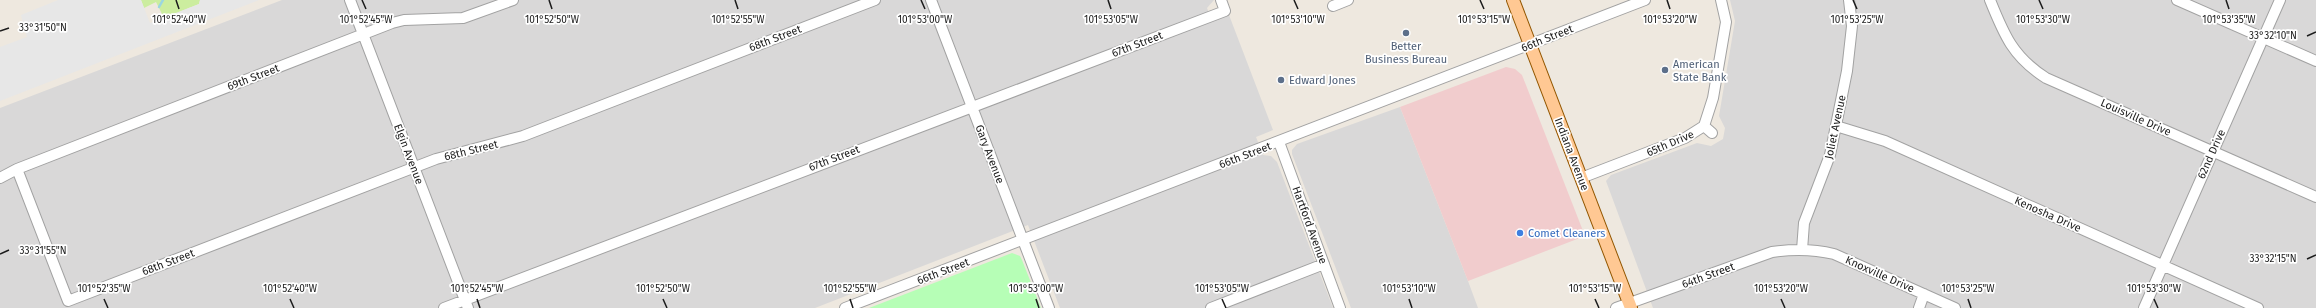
<svg xmlns="http://www.w3.org/2000/svg" width="2316" height="308" font-family="'Fira Sans',sans-serif">
	<style>
		.residential { fill: #d9d8d8 }
		.commercial { fill: #f1cccd }
		.grass { fill: #cced9f }
		.park { fill: #b6feb6 }
		.parking { fill: #e7e7e7 }
		.lines { fill: none; stroke-linecap: round; stroke-linejoin: round }
		.stream { stroke: #9bd6e0; stroke-width: 2.5 }
		.minor-casing { stroke: #a2a2a2; stroke-width: 12 }
		.major-casing { stroke: #925600; stroke-width: 14 }
		.minor { stroke: #fff; stroke-width: 10 }
		.major { stroke: #ffc893; stroke-width: 12 }
		.ticks { fill: none; stroke: #1b1b1b; stroke-width: 1.5 }
		.service-dot { fill: #5c6f8a; stroke: #fff; stroke-width: 1.5 }
		.shop-dot { fill: #3f7fe0; stroke: #fff; stroke-width: 1.5 }
		.labels { text-anchor: middle; stroke-width: 3.5; stroke-linejoin: round; paint-order: stroke }
		.street-label { font-size: 11px; fill: #1b1b1b; stroke: #fff }
		.service-label { font-size: 11px; fill: #4e5e75; stroke: #fff; text-anchor: start }
		.shop-label { font-size: 11px; fill: #366cbe; stroke: #fff; text-anchor: start }
		.ticks-label { font-size: 10px; text-anchor: middle; fill: #1b1b1b; stroke: #fff; stroke-width: 3.5; stroke-linejoin: round; paint-order: stroke }
	</style>
	<rect width="100%" height="100%" fill="#eee8df"/>
	<path class="residential" d="M282,0H1214L1207,8L1212,21L1229,15L1273,130L1256,137L1263,155L1271,156L1277,162L1333,308H1060L1028,225L815,308H0V108Z
		M1730,0H2316V308H1653L1606,181L1611,175L1697,143L1711,146L1723,139L1725,128L1719,116L1735,21Z
		M1400,107L1468,281L1478,308H1351L1292,154V150L1297,144Z"/>
	<path class="commercial" d="M1506,67L1515,69L1522,75L1585,236L1468,281L1400,107Z"/>
	<path class="grass" d="M141,0H200L199,4L164,18L156,2L144,8Z"/>
	<path class="park" d="M1012,253L1020,256L1022,260L1041,308H869Z"/>
	<path class="parking" d="M58,0H141L150,23L199,4L200,0H259L0,101V47L27,37L21,15Z"/>
	<g class="lines">
		<path class="stream" d="M159,7L163,0"/>
		<defs>
			<path id="minor" d="M350,0L468,308
				M931,0L1049,308
				M1990,0C2004,35 2013,57 2046,78L2316,197
				M2177,0L2316,61
				M1333,6L1348,0
				M1704,126L1712,133
				M1836,126L1885,141L2258,308
				M1279,142L1340,308
				M17,169L68,301L436,159L523,136L875,0
				M0,178L17,169L392,23L404,20L463,18L513,0
				M1581,178L1685,138L1704,126L1713,98L1726,22L1721,0
				M1802,250L1804,223L1830,155L1847,71L1852,26L1849,0
				M444,308L1225,11L1221,0
				M845,308L1645,0
				M1211,308L1324,264
				M1616,308L1772,252C1793,249 1813,249 1834,254L1955,308
				M1919,308L1924,294
				M2144,308L2280,0"/>
			<path id="major" d="M1513,0L1631,308"/>
		</defs>
		<use href="#minor" class="minor-casing"/>
		<use href="#major" class="major-casing"/>
		<use href="#minor" class="minor"/>
		<use href="#major" class="major"/>
	</g>
	<path class="ticks" d="M176,0L179,9M362,0L366,9M549,0L552,9M735,0L738,9M921,0L925,9M1108,0L1111,9M1294,0L1298,9M1480,0L1484,9M1667,0L1670,9M1853,0L1857,9M2039,0L2043,9M2226,0L2229,9M0,31L9,28M2307,36L2316,32M0,254L9,250M2307,259L2316,255M104,299L108,308M290,299L294,308M477,299L480,308M663,299L667,308M850,299L853,308M1036,299L1039,308M1222,299L1226,308M1409,299L1412,308M1595,299L1599,308M1781,299L1785,308M1968,299L1971,308M2154,299L2158,308"/>
	<g class="service-dot">
		<circle cx="1406" cy="33" r="4"/>
		<circle cx="1665" cy="70" r="4"/>
		<circle cx="1281" cy="80" r="4"/>
	</g>
	<circle class="shop-dot" cx="1520" cy="233" r="4"/>
	<g class="labels">
		<g class="street-label">
			<text transform="translate(775 38) rotate(-21)" y="4">68th Street</text>
			<text transform="translate(1547 38) rotate(-22)" y="4">66th Street</text>
			<text transform="translate(1137 44) rotate(-21)" y="4">67th Street</text>
			<text transform="translate(253 77) rotate(-21)" y="4">69th Street</text>
			<text transform="translate(2136 117) rotate(24)" y="4">Louisville Drive</text>
			<text transform="translate(1835 127) rotate(-78)" y="4">Joliet Avenue</text>
			<text transform="translate(1670 143) rotate(-23)" y="4">65th Drive</text>
			<text transform="translate(471 150) rotate(-14)" y="4">68th Street</text>
			<text transform="translate(409 154) rotate(69)" y="4">Elgin Avenue</text>
			<text transform="translate(990 154) rotate(69)" y="4">Gary Avenue</text>
			<text transform="translate(1572 154) rotate(69)" y="4">Indiana Avenue</text>
			<text transform="translate(2211 154) rotate(-66)" y="4">62nd Drive</text>
			<text transform="translate(1245 155) rotate(-21)" y="4">66th Street</text>
			<text transform="translate(834 158) rotate(-21)" y="4">67th Street</text>
			<text transform="translate(2048 214) rotate(24)" y="4">Kenosha Drive</text>
			<text transform="translate(1310 225) rotate(70)" y="4">Hartford Avenue</text>
			<text transform="translate(168 262) rotate(-21)" y="4">68th Street</text>
			<text transform="translate(943 271) rotate(-21)" y="4">66th Street</text>
			<text transform="translate(1880 274) rotate(24)" y="4">Knoxville Drive</text>
			<text transform="translate(1708 275) rotate(-20)" y="4">64th Street</text>
		</g>
		<g class="service-label">
			<text x="1406" y="50" text-anchor="middle">Better<tspan x="1406" dy="13">Business Bureau</tspan></text>
			<text x="1673" y="68">American<tspan x="1673" dy="13">State Bank</tspan></text>
			<text x="1289" y="84">Edward Jones</text>
		</g>
		<g class="shop-label">
			<text x="1528" y="237">Comet Cleaners</text>
		</g>
	</g>
	<g class="ticks-label">
		<text x="925" y="23">101°53'00"W</text>
		<text x="1111" y="23">101°53'05"W</text>
		<text x="1670" y="23">101°53'20"W</text>
		<text x="179" y="23">101°52'40"W</text>
		<text x="366" y="23">101°52'45"W</text>
		<text x="552" y="23">101°52'50"W</text>
		<text x="738" y="23">101°52'55"W</text>
		<text x="1298" y="23">101°53'10"W</text>
		<text x="1484" y="23">101°53'15"W</text>
		<text x="1857" y="23">101°53'25"W</text>
		<text x="2043" y="23">101°53'30"W</text>
		<text x="2229" y="23">101°53'35"W</text>
		<text x="43" y="31">33°31'50"N</text>
		<text x="2273" y="39">33°32'10"N</text>
		<text x="43" y="254">33°31'55"N</text>
		<text x="2273" y="262">33°32'15"N</text>
		<text x="104" y="292">101°52'35"W</text>
		<text x="290" y="292">101°52'40"W</text>
		<text x="477" y="292">101°52'45"W</text>
		<text x="663" y="292">101°52'50"W</text>
		<text x="850" y="292">101°52'55"W</text>
		<text x="1036" y="292">101°53'00"W</text>
		<text x="1222" y="292">101°53'05"W</text>
		<text x="1409" y="292">101°53'10"W</text>
		<text x="1595" y="292">101°53'15"W</text>
		<text x="1781" y="292">101°53'20"W</text>
		<text x="1968" y="292">101°53'25"W</text>
		<text x="2154" y="292">101°53'30"W</text>
	</g>
</svg>
